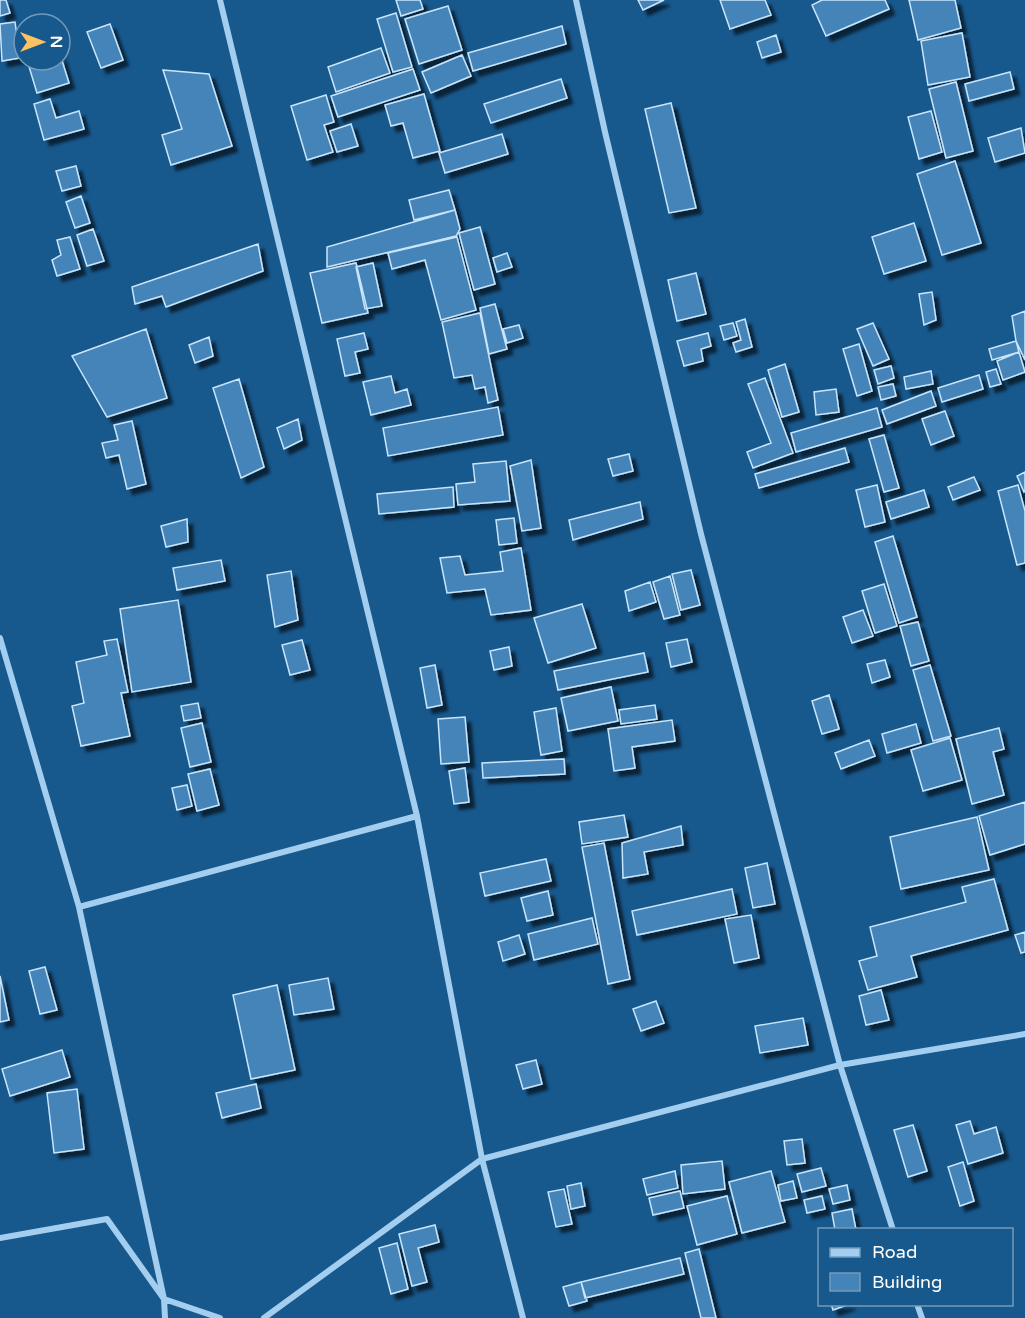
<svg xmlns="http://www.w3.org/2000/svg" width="1025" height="1318" font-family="'Varela Round',sans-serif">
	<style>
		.building { fill: #4484b8; stroke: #c9e5fb; stroke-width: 1.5; filter: url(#shadow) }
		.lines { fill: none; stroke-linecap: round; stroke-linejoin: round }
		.street { stroke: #a3ceef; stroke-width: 6 }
	</style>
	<defs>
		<filter id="shadow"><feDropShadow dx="5.5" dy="5.5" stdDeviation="1.5" flood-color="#0009"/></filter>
	</defs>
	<rect width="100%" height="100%" fill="#17588d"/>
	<path class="building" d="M0,0H6L10,13L0,16Z
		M396,0H420L423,9L401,16Z
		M638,0H664L643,10Z
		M720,0H765L771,15L730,29Z
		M822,0H885L889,9L826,36L812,5Z
		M909,0H955L961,28L918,40Z
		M448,6L462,50L419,64L405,19Z
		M396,13L412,67L393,72L377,19Z
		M15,22L20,58L2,61L0,24Z
		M110,24L123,60L101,68L87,32Z
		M562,26L566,44L473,71L468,53Z
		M962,33L970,77L928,85L921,41Z
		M776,35L781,52L762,58L757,42Z
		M381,48L390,73L336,92L328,67Z
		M60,54L69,83L37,93L27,60H60Z
		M462,55L471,76L431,93L422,72Z
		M413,69L420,90L338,117L331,96Z
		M163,70L209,74L232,146L171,165L162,135L182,129Z
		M1010,72L1014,89L969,101L965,84Z
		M561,79L567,98L491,123L484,104Z
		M956,82L973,151L946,158L929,89Z
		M424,94L440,151L413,158L403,123L391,126L385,105Z
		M326,95L334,122L324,125L333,152L307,160L291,106Z
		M50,99L56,118L79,111L84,129L44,140L34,104Z
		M671,103L696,208L669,213L645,109Z
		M931,111L942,152L919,159L908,117Z
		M351,124L358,146L337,152L330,131Z
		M1021,128L1025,153L995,162L988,138Z
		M502,134L508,154L445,173L439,153Z
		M955,161L981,243L942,255L917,174Z
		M76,166L81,186L62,191L56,171Z
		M449,190L455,210L414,220L409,200Z
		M81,196L90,223L75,228L66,202Z
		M455,210L460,229L456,236L327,267V247Z
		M914,223L926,261L884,274L872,237Z
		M480,227L495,284L474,290L459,233Z
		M93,229L104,261L87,266L77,235Z
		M70,237L80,269L57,276L52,260L61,255L57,240Z
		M457,237L476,310L441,320L425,260L392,269L388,253Z
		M258,244L263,271L166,307L162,296L135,304L132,287Z
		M507,253L512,267L497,272L493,258Z
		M356,263L368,313L322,323L310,273Z
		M373,263L382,306L365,309L356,267Z
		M696,273L706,314L677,321L668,280Z
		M932,292L936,320L924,325L919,294Z
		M495,304L507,349L489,354L480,308Z
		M1025,311V360L1016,341L1012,316Z
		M480,313L498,400L488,403L485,387L475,389L472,375L454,378L442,322Z
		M745,319L752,347L736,352L733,343L741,340L736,322Z
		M733,323L737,336L724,340L720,326Z
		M873,323L889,359L873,366L857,329Z
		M519,325L523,338L507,343L503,329Z
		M146,329L167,398L107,417L72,356Z
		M364,333L368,349L355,352L360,373L345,376L337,339Z
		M708,333L711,346L701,349L703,361L684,366L677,341Z
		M209,337L213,356L195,363L189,345Z
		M1016,341L1019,352L992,360L989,349Z
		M859,344L872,391L857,396L843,349Z
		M1019,352L1025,372L1003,380L997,361Z
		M785,364L799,412L782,417L768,370Z
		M891,366L894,378L878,384L874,370Z
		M996,369L1001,384L990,387L986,372Z
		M931,371L933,384L906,389L904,377Z
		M979,375L983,389L942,402L938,388Z
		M391,376L395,393L407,389L411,405L371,415L363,382Z
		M765,378L793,453L753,468L747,452L771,443L748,384Z
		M239,379L264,467L241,478L213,388Z
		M893,384L896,396L881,400L878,387Z
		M836,389L839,412L816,415L814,392Z
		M931,391L936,406L887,424L882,410Z
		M498,407L503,435L388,456L383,428Z
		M877,408L882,427L796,452L791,433Z
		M945,411L954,436L931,445L922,419Z
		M298,419L302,440L284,449L277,428Z
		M132,421L146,484L127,489L119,455L106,458L102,443L118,440L114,425Z
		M884,435L899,488L884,492L869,439Z
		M845,448L849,462L759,488L755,474Z
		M629,454L633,471L613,476L608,459Z
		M531,460L541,528L522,531L510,466Z
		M506,461L510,501L458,505L456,484L475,482L473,464Z
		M1025,472V491L1024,492L1017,476Z
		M974,477L980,490L953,500L948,487Z
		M877,485L885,522L865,527L856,490Z
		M1018,485L1025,511V563L1017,565L998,491Z
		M453,487L454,507L379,514L377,494Z
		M924,490L929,507L891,519L886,502Z
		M640,502L643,519L573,540L569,520Z
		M514,518L517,543L499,545L496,520Z
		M187,519L188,542L166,547L161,526Z
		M893,536L917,617L899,623L875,542Z
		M521,548L531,610L491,615L485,589L447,593L440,558L460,556L465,575L503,571L500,552Z
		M221,560L225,581L177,590L173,568Z
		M691,570L700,605L681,610L672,574Z
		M291,571L298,620L275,627L267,575Z
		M670,576L680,615L664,619L653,582Z
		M650,582L656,602L629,611L625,591Z
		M884,584L897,626L875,633L862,591Z
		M178,600L191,682L132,692L120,609Z
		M582,604L596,648L548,663L534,618Z
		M863,610L873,636L852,643L843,617Z
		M918,622L929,661L911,666L900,626Z
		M117,639L128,692L121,693L130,736L81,746L72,706L84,703L76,662L107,655L104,641Z
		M687,639L692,662L671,667L666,643Z
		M302,640L310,670L290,675L282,645Z
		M509,647L512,666L494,670L490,651Z
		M644,653L648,672L558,690L554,671Z
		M885,660L890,677L872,683L867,664Z
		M435,665L442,705L427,708L420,668Z
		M930,665L951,736L933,741L913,670Z
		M611,687L618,721L568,731L561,698Z
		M829,695L839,729L822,734L812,701Z
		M198,703L201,718L184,721L181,706Z
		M655,705L657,719L621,724L619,710Z
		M556,708L562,751L541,755L534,712Z
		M465,717L469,762L441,764L438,719Z
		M672,720L675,741L632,747L635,768L614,771L608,729Z
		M202,723L211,762L190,767L181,728Z
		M916,724L921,743L887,753L882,734Z
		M999,728L1004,749L993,752L1004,795L972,804L956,739Z
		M950,738L962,780L923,791L911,750Z
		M869,740L875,756L841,769L835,753Z
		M564,759L565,774L483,778L482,763Z
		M465,768L469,802L454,804L449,771Z
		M210,769L219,805L197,811L188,774Z
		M187,785L192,806L177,810L172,788Z
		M1025,802V844L990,855L979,816Z
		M624,815L628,837L582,844L579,822Z
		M977,817L989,870L901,889L890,837Z
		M681,826L683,845L644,852L648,874L623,878L622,843Z
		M604,843L630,979L608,984L582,847Z
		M546,859L551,881L485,896L480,873Z
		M767,863L775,904L753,908L745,868Z
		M994,879L1008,930L911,956L917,977L868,990L859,961L877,956L870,927L966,902L962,887Z
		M732,889L737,914L637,935L632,911Z
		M548,891L553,915L527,921L521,898Z
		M751,915L759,958L734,963L725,919Z
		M592,918L598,944L534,960L528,934Z
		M1025,932V952L1021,953L1015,935Z
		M519,935L525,954L503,961L498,942Z
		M45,967L57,1010L40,1014L29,971Z
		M0,976L9,1020L0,1022Z
		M328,978L334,1009L294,1015L289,985Z
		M277,985L295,1070L251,1079L233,995Z
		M881,990L889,1020L866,1025L859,996Z
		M656,1001L664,1023L641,1031L633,1009Z
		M803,1018L808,1045L760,1053L755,1026Z
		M62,1050L70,1077L10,1096L2,1069Z
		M536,1060L542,1084L523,1089L516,1065Z
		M256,1084L261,1108L222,1118L216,1093Z
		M77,1089L84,1149L54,1153L47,1093Z
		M970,1121L974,1134L996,1127L1003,1153L968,1164L956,1125Z
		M913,1125L927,1171L908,1177L894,1130Z
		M802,1139L805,1163L787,1165L784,1141Z
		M722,1161L725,1189L683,1194L681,1165Z
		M963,1162L974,1201L960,1206L948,1167Z
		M821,1168L826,1186L802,1192L797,1174Z
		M675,1171L678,1188L647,1195L643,1179Z
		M771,1171L785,1222L742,1233L729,1182Z
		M793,1181L797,1198L781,1201L778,1185Z
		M581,1183L585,1206L571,1209L567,1186Z
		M847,1185L850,1200L833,1204L829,1189Z
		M564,1189L572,1224L556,1227L548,1192Z
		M680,1191L684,1208L653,1215L649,1198Z
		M727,1196L737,1234L697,1245L687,1206Z
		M822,1196L825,1209L807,1213L804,1200Z
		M852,1209L856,1230H835L832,1213Z
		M435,1225L439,1242L418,1248L427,1282L412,1286L399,1234Z
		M397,1243L408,1289L391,1294L379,1248Z
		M699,1249L716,1318H701L685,1253Z
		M680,1258L684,1274L585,1298L581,1282Z
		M581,1282L587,1301L569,1306L563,1287Z
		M831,1304H850L833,1310Z"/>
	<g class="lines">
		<path class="street" d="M220,0L417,816L482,1159L523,1318
			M576,0L605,132L701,534L840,1065L893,1230
			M0,638L79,907L164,1299L165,1318
			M79,907L417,816
			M0,1238L107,1219L164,1299L220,1318
			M917,1304L922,1318
			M264,1318L482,1159L840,1065L1025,1034"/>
	</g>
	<rect x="818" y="1228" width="195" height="78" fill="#17588d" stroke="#749bbb" stroke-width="1.5"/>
	<rect x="830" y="1248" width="30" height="9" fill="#a3ceef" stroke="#749bbb" stroke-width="1.5"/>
	<text x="872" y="1258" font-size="18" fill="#ffffff">Road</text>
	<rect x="830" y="1273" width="30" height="18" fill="#4484b8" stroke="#749bbb" stroke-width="1.5"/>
	<text x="872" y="1288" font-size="18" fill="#ffffff">Building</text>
	<g transform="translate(42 42) rotate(90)"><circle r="28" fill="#17588d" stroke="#749bbb" stroke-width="1.5"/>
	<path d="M0-4.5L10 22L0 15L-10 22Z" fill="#ffc061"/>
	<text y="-9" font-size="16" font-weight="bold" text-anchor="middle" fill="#ffffff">N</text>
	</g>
</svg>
